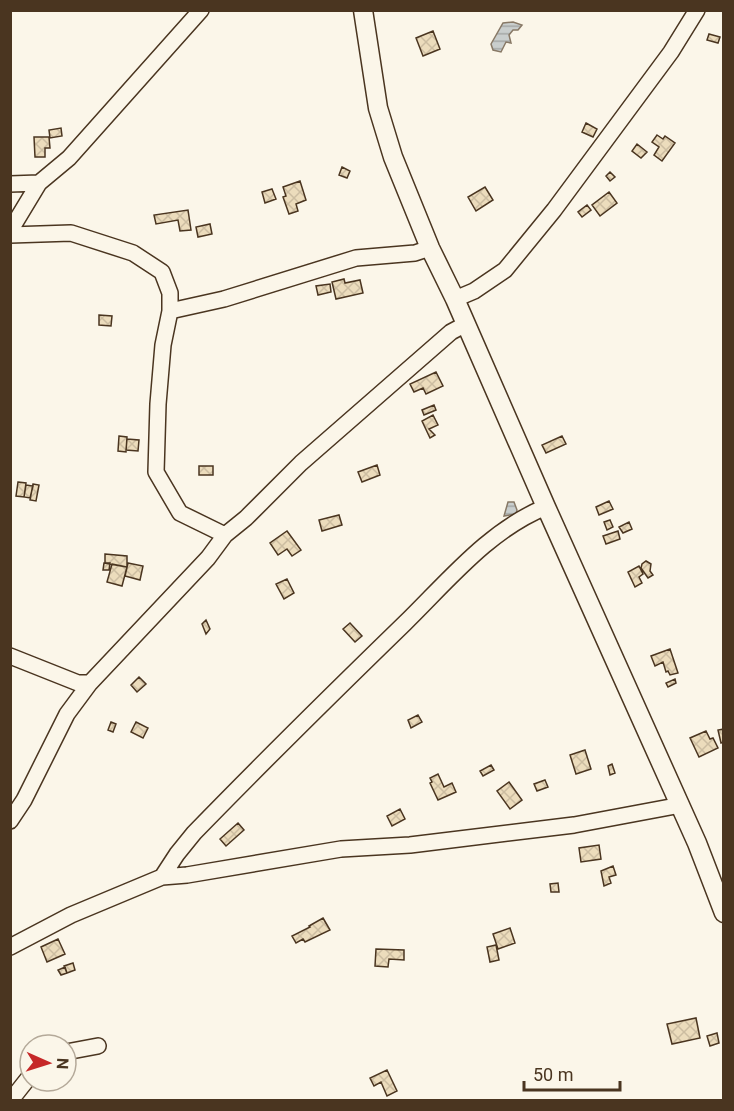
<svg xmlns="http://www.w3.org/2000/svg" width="734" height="1111" font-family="Roboto,sans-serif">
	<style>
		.water { fill: url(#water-rules); stroke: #887966; stroke-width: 1.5 }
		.building { fill: url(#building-cross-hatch); stroke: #4a3520; stroke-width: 1.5 }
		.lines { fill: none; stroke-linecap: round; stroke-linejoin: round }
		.minor-casing { stroke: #4a3520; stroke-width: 18 }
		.major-casing { stroke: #4a3520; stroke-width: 21 }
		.minor { stroke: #fbf6e9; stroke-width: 15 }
		.major { stroke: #fbf6e9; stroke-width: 18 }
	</style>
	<defs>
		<pattern id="water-rules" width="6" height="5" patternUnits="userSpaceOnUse" patternTransform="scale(1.5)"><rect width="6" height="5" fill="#c9cecd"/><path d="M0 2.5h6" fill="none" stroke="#a5a8a6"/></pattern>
		<pattern id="building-cross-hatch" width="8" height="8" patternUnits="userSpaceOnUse" patternTransform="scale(1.5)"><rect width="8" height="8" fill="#ecdcbc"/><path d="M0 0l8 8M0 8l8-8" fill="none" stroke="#ccbda1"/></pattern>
	</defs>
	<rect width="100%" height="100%" fill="#fbf6e9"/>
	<path class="water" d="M513,22L522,25L518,30H513L509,35L511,43L506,42L501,52L493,50L491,44L503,23Z
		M508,502H514L517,510L516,514L504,516Z"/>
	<path class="building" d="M433,31L440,49L423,56L416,38Z
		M709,34L720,37L718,43L707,40Z
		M586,123L597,129L593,137L582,132Z
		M61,128L62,136L50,138L49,130Z
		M657,135L663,139L665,136L675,143L662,161L654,155L659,147L652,142Z
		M34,137H49L50,148H45V157H35Z
		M637,144L647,152L641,158L632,151Z
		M342,167L350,171L347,178L339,175Z
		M610,172L615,177L610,181L606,176Z
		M300,181L306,200L296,204L298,211L289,214L283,197L286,196L283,187Z
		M485,187L493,200L476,211L468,197Z
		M272,189L276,199L265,203L262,192Z
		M609,192L617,203L600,216L592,205Z
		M587,205L591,210L582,217L578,212Z
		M188,210L191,230L180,231L178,220L156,224L154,215Z
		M210,224L212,234L198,237L196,227Z
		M344,279L345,283L360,280L363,293L336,299L332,282Z
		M330,284L331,292L318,295L316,286Z
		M99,315L112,316L111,326L99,325Z
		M436,372L443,386L426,394L423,388L414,392L410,384Z
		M434,405L436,410L424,415L422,410Z
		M433,415L438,425L429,429L435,435L430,438L422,421Z
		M119,436L127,437L126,452L118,451Z
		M562,436L566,444L546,453L542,445Z
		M127,439L139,440L138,451L126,450Z
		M377,465L380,475L362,482L358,472Z
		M199,466H213V475H199Z
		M18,482L26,483L24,497L16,496Z
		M33,484L39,485L36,501L30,500Z
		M26,485L33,486L30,498L24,497Z
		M609,501L613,509L599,515L596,507Z
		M339,515L342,525L322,531L319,520Z
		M610,520L613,527L607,530L604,522Z
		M629,522L632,529L623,533L619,527Z
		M287,531L301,550L292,556L287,549L278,555L270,543Z
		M618,531L620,539L606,544L603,536Z
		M105,554L127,556V567L105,563Z
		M646,561L651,564L650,571L653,575L648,578L641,568L642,564Z
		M104,563H110L109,570H103Z
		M128,563L143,566L140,580L125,576Z
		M112,564L127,567L122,586L107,582Z
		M639,566L643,574L639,577L642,583L635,587L628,572Z
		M287,579L294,593L284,599L276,584Z
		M206,620L210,629L206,634L202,624Z
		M350,623L362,636L355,642L343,629Z
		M670,649L678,673L670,675L668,671L666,672L663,662L655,666L651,656Z
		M139,677L146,684L137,692L131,685Z
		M675,679L676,683L668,687L666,683Z
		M418,715L422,722L411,728L408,720Z
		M111,722L116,724L113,732L108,730Z
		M136,722L148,728L143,738L131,732Z
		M724,729V742L721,743L718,730Z
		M706,731L710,739L713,738L718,748L699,757L690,738Z
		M585,750L591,769L576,774L570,755Z
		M612,764L615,773L610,775L608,766Z
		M491,765L494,770L483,776L480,771Z
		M438,774L444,787L452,783L456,792L438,800L430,783L432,782L430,778Z
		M545,780L548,787L537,791L534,784Z
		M509,782L522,800L510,809L497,791Z
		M400,809L405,819L392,826L387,816Z
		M238,823L244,830L226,846L220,839Z
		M599,845L601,859L581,862L579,848Z
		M613,866L616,875L609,877L611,883L604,886L601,871Z
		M558,883L559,892H551L550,884Z
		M323,918L330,930L305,942L303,939L296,943L292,936L310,927L309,926Z
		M510,928L515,943L498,949L493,934Z
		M58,939L65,954L47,962L41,947Z
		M496,945L499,960L490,962L487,947Z
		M376,949L404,950V960L389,959L388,967L375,966Z
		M73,963L75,970L67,973L64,966Z
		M65,967L67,973L61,975L58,970Z
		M696,1018L700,1038L672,1044L667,1024Z
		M717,1033L719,1043L710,1046L707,1036Z
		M387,1070L397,1091L387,1096L381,1082L374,1086L370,1078Z"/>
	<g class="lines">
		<defs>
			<path id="minor" d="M10,184L39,183
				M10,231L39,183L69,158L201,10
				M10,235L71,233L133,253L162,272L170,293V311L163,345L158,404L156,472L180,513L225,535
				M455,299L474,291L505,270L554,210L671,52L697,10
				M170,311L224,299L356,258L415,253L430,248
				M10,656L78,683H90
				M10,821L24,800L67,714L90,683L208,558L225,535L246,518L301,463L451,332L466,324
				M162,877L187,875L341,849L410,845L574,825L681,805
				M10,947L71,915L162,877L177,854L194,833C263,762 334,692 405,623C447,582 490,529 546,507
				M66,1052L98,1046
				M11,1100L30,1076"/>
			<path id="major" d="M363,10L378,108L393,157L430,248L455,299L546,507L697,843L724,913"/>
		</defs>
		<use href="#minor" class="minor-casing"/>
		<use href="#major" class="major-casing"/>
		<use href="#minor" class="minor"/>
		<use href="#major" class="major"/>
	</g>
	<rect width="734" height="1111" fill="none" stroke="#4a3520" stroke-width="24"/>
	<g transform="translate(48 1063) rotate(93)"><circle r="28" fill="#fbf6e9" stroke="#b4a999" stroke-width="1.5"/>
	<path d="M0-4.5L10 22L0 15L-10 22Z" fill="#c62828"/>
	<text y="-9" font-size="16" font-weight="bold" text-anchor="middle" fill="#4a3520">N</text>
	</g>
	<path d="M524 1081v9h96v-9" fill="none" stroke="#4a3520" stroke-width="3"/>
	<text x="533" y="1081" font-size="18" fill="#4a3520" stroke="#fbf6e9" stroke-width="4.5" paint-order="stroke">50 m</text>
</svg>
